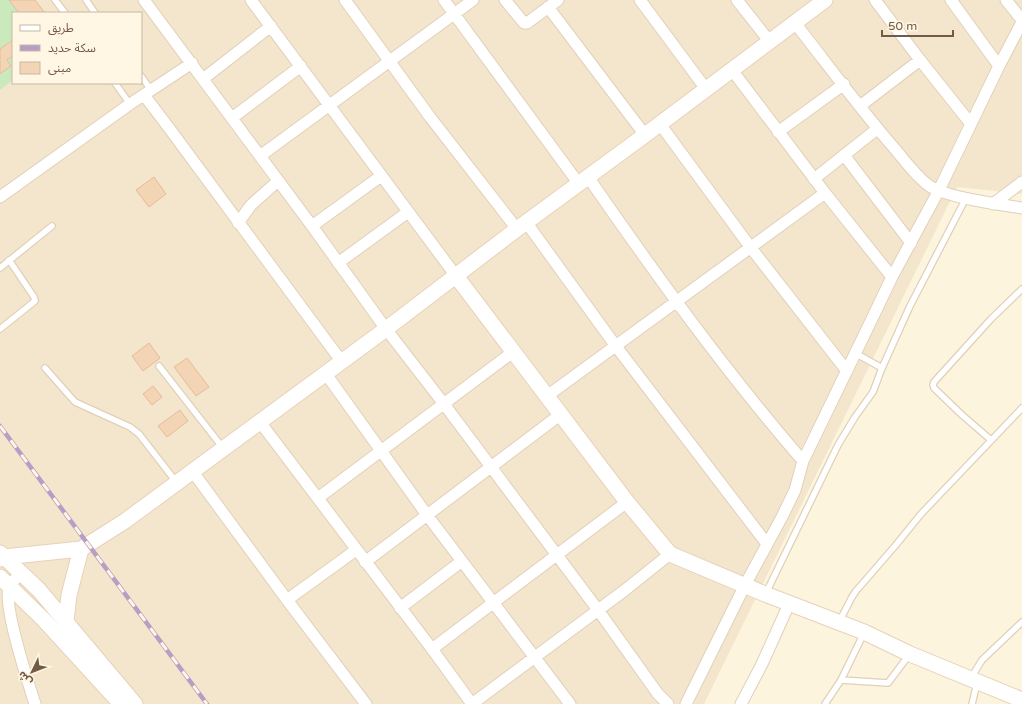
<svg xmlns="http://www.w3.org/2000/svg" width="1022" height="704" font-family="'Varela Round','Noto Sans Arabic',sans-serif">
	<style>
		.residential { fill: #f4e6cc; fill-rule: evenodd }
		.green { fill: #caeabd }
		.building { fill: #f3d4b5; stroke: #e6bc95 }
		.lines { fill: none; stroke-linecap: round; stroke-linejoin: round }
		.lane-casing { stroke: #e0d0ba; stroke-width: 8 }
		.street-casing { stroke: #e0d0ba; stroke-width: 13 }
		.secondary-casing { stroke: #e6d2b8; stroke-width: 17 }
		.lane { stroke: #fff; stroke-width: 5.5 }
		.street { stroke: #fff; stroke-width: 11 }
		.secondary { stroke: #fff; stroke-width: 15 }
		.rail-casing { stroke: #b79ec5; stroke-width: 4.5 }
		.rail { stroke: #fff7e4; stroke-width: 3; stroke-dasharray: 9; stroke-linecap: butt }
	</style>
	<rect width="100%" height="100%" fill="#fdf4de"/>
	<path class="residential" d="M0,0H1022V194L957,187L704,704H0ZM13,13H141V83H13Z"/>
	<path class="green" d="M0,0H35L45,13H13V80L0,90Z"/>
	<path class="building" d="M9,0H35L45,13H19Z
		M13,40V56L7,60L11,66L0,74V49Z
		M154,177L166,194L149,207L136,190Z
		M149,343L160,358L143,371L132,356Z
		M187,358L209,387L196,396L174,367Z
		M153,386L162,397L152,405L143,394Z
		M180,410L188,421L167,437L158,426Z"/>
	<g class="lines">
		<defs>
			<path id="lane" d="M55,0L65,13
				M86,0L95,13
				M141,76L151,90
				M115,83L130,104
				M0,268L52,226
				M0,329L35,301L34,297L9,260
				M855,353L882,368
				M159,366L223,448
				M45,368L75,402L130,427L139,434L177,483
				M991,440L962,415L934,388L933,385L934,382L991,319L1022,289
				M766,593L838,445L855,417L873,392L882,368L910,306L966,198
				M839,622L852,597L856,591L895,546L921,514L1022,408
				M971,678L982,660L1022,622
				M841,680L888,683L909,655
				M825,704L841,680L864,633
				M972,704L977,683"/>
			<path id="street" d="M144,0L312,226L386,329L444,404L598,610L658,694L668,704
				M251,0L456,276
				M345,0L430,117L517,229
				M444,0L579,184
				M505,0L524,23H527L558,0
				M640,0L706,89
				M737,0L770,42
				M875,0L920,60L971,124
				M951,0L999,66
				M1006,0L1022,20
				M548,7L645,135
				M795,23C828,65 860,109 895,149C905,161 915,175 928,185C947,198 998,204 1022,208
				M732,70L825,193L892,277
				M203,79L271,26
				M144,95L169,128L342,362
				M860,106L920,60
				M232,118L301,66
				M660,124L751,248L847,371
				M778,132L844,84
				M844,155L911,243
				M260,156L473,0
				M588,177C656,275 725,371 803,461
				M814,179L877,129
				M0,197L130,104L192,63
				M993,204L1022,182
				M526,222L615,345L767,544
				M238,223L251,205L278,181
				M312,226L381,176
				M338,263L408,212
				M326,374L427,515L570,704
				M547,396L825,193
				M260,422L432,649L472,704
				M193,472L287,600L366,704
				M318,498L513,352
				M365,562L561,414
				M21,573C18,577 11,582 9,587C3,606 28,682 35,704
				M287,600L356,550
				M400,608L462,561
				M432,649L627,502
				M472,704L625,590L670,554
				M686,704L745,585L783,515L795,490L803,461L869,325L892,277L939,190L999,66L1022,22
				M741,704L762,664L789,604"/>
			<path id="secondary" d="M456,276L627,502L670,554L765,594L864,632L910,654L1022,700
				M0,553L39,590L135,704
				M0,559L4,557L81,549L125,521L386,329L517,229L645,135L825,0
				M0,577L44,620L121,704
				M66,621L69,595L81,549"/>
		</defs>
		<use href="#lane" class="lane-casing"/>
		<use href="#street" class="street-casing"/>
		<use href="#secondary" class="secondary-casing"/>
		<use href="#lane" class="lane"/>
		<use href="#street" class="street"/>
		<use href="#secondary" class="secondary"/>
		<defs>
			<path id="rail" d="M0,426L207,704"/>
		</defs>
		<use href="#rail" class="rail-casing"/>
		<use href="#rail" class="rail"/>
	</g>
	<rect x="12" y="12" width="130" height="72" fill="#fff7e4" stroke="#c7b8a5"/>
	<rect x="20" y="25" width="20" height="6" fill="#ffffff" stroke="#c7b8a5"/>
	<text x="48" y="32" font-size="12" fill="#735a46">طريق</text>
	<rect x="20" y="45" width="20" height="6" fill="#b79ec5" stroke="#c7b8a5"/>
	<text x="48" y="52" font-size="12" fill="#735a46">سكة حديد</text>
	<rect x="20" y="62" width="20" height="12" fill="#f3d4b5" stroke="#c7b8a5"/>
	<text x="48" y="72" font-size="12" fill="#735a46">مبنى</text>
	<g transform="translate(32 672) rotate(227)" stroke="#fff7e4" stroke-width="3" paint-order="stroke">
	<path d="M0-3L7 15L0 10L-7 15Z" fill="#735a46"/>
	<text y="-6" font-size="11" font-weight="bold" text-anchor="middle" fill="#735a46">ش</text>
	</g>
	<path d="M882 30v6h71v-6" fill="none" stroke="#735a46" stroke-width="2"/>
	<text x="888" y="30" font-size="12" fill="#735a46" stroke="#fff7e4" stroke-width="3" paint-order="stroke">50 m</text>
</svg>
